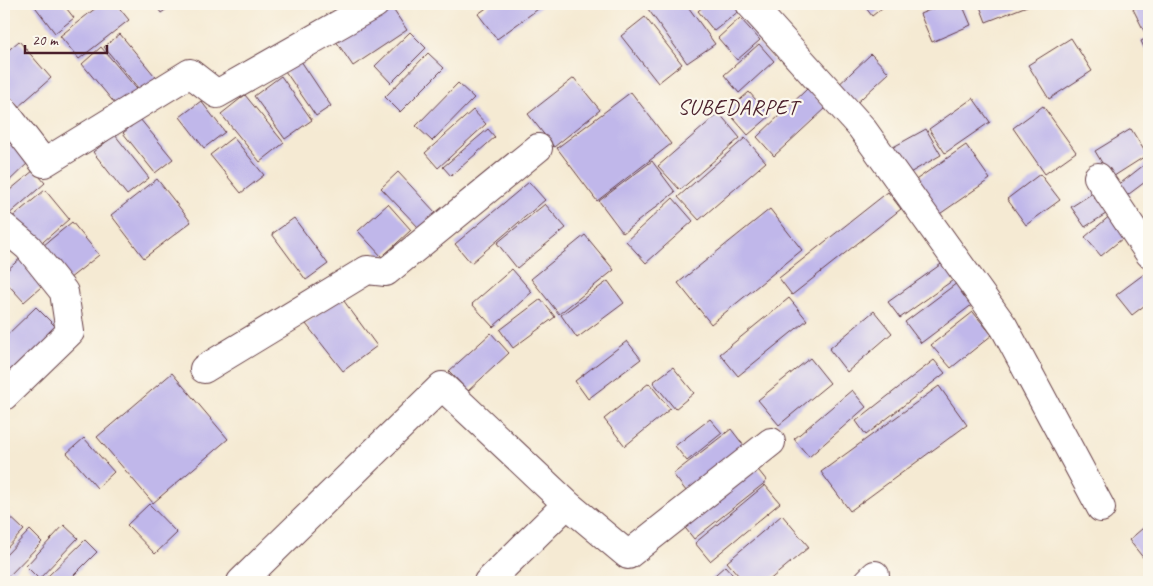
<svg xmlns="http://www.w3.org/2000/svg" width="1153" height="586" font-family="Caveat,sans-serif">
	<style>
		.building { fill: #c0b7ea }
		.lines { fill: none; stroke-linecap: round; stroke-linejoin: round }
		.minor-casing { stroke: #643d44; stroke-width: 30 }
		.minor { stroke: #fff; stroke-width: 28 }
		.labels { text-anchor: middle; stroke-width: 4.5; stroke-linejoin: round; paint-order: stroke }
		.quarter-label { font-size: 22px; letter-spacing: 1px; fill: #4a1f2b; stroke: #fbf7ec }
	</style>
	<rect width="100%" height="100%" fill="#fbf7ec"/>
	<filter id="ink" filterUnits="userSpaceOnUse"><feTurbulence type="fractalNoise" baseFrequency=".02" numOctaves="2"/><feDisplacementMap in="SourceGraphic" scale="10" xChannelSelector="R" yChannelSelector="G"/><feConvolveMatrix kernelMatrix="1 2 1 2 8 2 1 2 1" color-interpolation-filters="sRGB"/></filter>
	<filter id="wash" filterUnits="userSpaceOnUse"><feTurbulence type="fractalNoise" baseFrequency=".0096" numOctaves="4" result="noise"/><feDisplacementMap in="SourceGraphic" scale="20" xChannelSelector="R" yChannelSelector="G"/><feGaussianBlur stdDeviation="1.12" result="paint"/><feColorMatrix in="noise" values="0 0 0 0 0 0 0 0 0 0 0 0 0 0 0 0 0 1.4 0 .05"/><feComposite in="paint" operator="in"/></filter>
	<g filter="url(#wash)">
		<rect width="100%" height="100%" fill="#f5ead3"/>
		<g id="blocks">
			<path class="building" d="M33,4H63L74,18L55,33Z
				M101,4H116L129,20L79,59L60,36Z
				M155,4H174L161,13Z
				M492,4H545L497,39L478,14Z
				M656,4H686L715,44L687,63L648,9Z
				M706,4H741L744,7L714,31L698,11Z
				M863,4H887L872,16Z
				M944,4H962L971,25L932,42L920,14Z
				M979,4H1032L986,22Z
				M1143,4H1149V31L1145,33L1133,9Z
				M390,5L407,30L353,66L336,41Z
				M645,17L682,64L658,83L621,36Z
				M740,18L760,40L737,60L718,38Z
				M410,32L426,48L391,83L375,66Z
				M120,34L159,81L143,94L104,47Z
				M1149,37V58L1141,41Z
				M1071,38L1092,71L1049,99L1028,65Z
				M19,41L51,78L18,107L4,90V54Z
				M759,44L774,61L739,93L724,75Z
				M101,47L142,95L121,111L82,64Z
				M428,53L444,68L400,112L385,97Z
				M871,54L889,73L849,110L832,91Z
				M301,61L331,106L316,116L285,71Z
				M281,76L312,120L285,139L254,96Z
				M574,78L600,110L554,147L528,114Z
				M458,83L474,98L432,141L416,126Z
				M807,89L826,108L774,156L757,137Z
				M631,92L671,144L597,201L557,148Z
				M749,92L770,116L748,135L727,111Z
				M245,95L284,143L260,162L221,114Z
				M973,98L990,122L945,153L929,129Z
				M201,101L225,132L204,148L180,117Z
				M1043,106L1076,152L1045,174L1013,128Z
				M473,110L486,124L438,168L425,153Z
				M719,113L740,138L680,190L658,166Z
				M140,119L173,159L155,173L123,133Z
				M488,129L495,137L451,176L443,167Z
				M926,129L941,155L901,178L886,151Z
				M1131,129L1147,155L1111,178L1095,151Z
				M115,135L149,178L127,195L93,152Z
				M233,137L264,175L241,193L210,155Z
				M745,138L766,162L699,220L678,197Z
				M14,140L32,159L4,186V149Z
				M966,145L990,179L934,218L910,184Z
				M652,161L675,192L623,233L599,201Z
				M1149,161V179L1125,197L1117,186Z
				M34,170L45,183L7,216L4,213V195Z
				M398,172L436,213L420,229L381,188Z
				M1040,174L1060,200L1026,225L1007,199Z
				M157,179L191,222L144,258L111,215Z
				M529,182L545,200L471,263L455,244Z
				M45,190L69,219L35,249L10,219Z
				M1096,191L1109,212L1085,227L1071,207Z
				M888,192L901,209L792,295L779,278Z
				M673,198L693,221L646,263L626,241Z
				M388,204L411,230L382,257L358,231Z
				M545,204L566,228L517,268L497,243Z
				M770,209L802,250L711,324L678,283Z
				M1112,214L1128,234L1101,256L1085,237Z
				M294,218L328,264L306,280L272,234Z
				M72,222L99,255L64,283L38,250Z
				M585,235L614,270L559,314L531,279Z
				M25,254L49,280L24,302L4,280V273Z
				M951,257L963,273L900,318L888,302Z
				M512,269L532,292L493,327L472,304Z
				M1148,271L1149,273V302L1132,315L1116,295Z
				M608,281L624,303L577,338L561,315Z
				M957,283L973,304L921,343L905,322Z
				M341,297L377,346L343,371L306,324Z
				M789,298L807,320L738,376L720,354Z
				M541,299L555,317L513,348L500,330Z
				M36,307L61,332L13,378L4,368V338Z
				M874,311L892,333L847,372L829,349Z
				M973,312L992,335L951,368L931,345Z
				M491,333L509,353L468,391L449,371Z
				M627,341L641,359L588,399L575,381Z
				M810,358L830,383L779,425L758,400Z
				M934,360L945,373L866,435L856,421Z
				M673,367L694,393L675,409L653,382Z
				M172,373L228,439L153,503L97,437Z
				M649,383L670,409L625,446L604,419Z
				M939,386L967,425L850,511L821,472Z
				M852,390L866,407L809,457L794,439Z
				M710,419L722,433L687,461L675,446Z
				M731,429L751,455L693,500L673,474Z
				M84,438L114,472L97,488L67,453Z
				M751,461L767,481L694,539L678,519Z
				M765,485L780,503L710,561L695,543Z
				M149,504L177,533L155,554L127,525Z
				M4,511L24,530L4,551Z
				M782,515L809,547L767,582H744L727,562Z
				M1149,523V565L1129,540Z
				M64,525L78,538L39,579L26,566Z
				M30,530L42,542L4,581V557Z
				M85,540L97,552L67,582H51L46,578Z
				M725,566L739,582H707Z"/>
		</g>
	</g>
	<g filter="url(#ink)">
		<use href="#blocks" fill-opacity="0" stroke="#643d44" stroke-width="1"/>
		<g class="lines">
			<defs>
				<path id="minor" d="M750,4L861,127L1004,327L1101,508
					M4,111L44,163L190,73L217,94L375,4
					M1098,177L1149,253
					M4,227L28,247L64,292L70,332L4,396
					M204,369L367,270L386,272L538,148
					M567,504L628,555L771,442
					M241,582L442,386L567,504L488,582
					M868,582L875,575"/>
			</defs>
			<use href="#minor" class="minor-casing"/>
			<use href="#minor" class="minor"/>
		</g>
	</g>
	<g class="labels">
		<g class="quarter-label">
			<text x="738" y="114">SUBEDARPET</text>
		</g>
	</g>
	<rect width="1153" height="586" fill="none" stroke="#fbf7ec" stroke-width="20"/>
	<path d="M25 45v8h82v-8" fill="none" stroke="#4a1f2b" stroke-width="2.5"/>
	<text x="32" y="45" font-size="15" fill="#4a1f2b" stroke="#fbf7ec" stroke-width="4" paint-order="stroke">20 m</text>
</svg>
